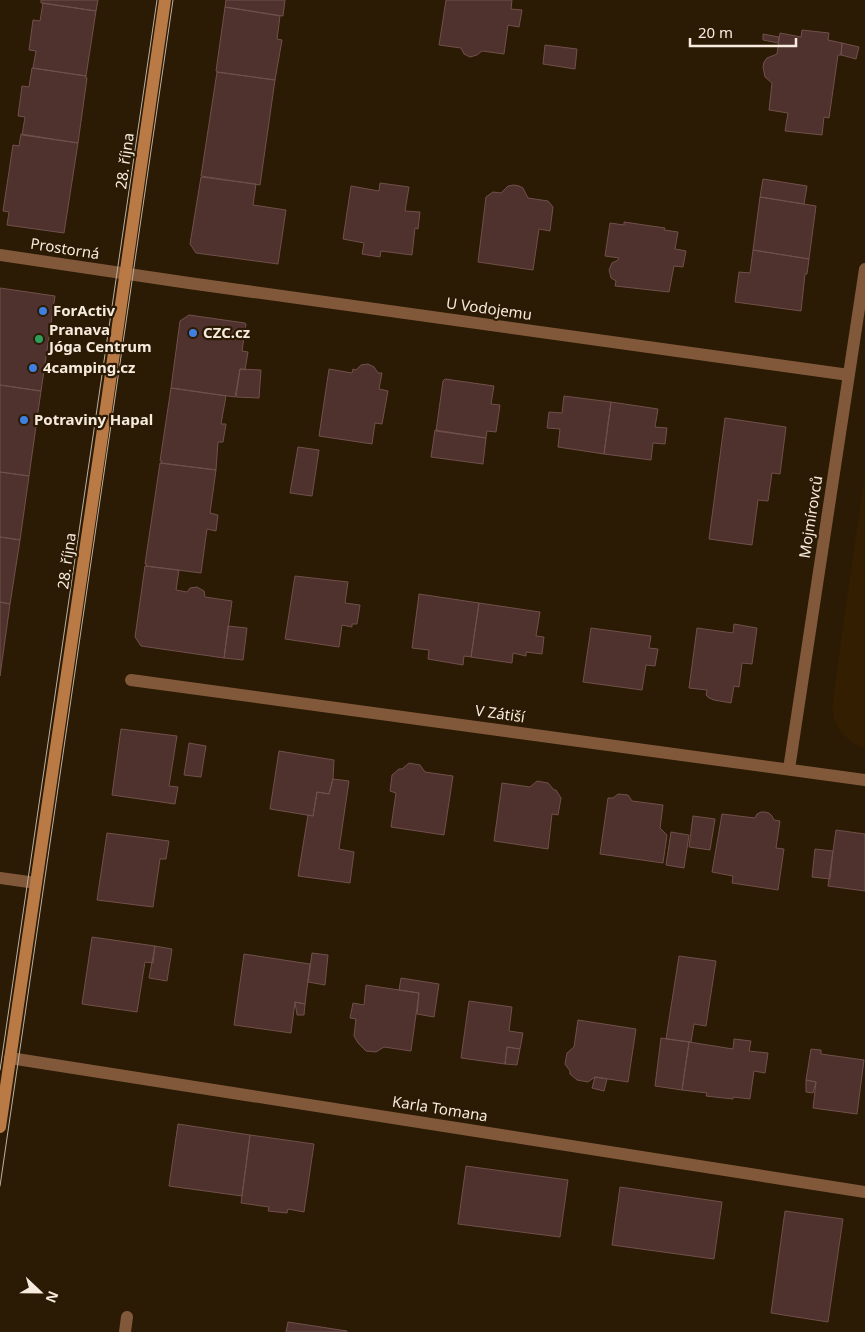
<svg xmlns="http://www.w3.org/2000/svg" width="865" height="1332" font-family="'Noto Sans',sans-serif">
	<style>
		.built { fill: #341e01 }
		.building { fill: #4f312d; stroke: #70504b }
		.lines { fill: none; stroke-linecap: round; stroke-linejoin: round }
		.lane { stroke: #81593a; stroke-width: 12 }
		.street { stroke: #81593a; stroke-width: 12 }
		.secondary { stroke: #ba7a46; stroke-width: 12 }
		.tram { stroke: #beb0a1; stroke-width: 1 }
		.shop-dot { fill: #3f7fe0; stroke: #2b1a04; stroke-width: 2 }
		.leisure-dot { fill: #2e9e5b; stroke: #2b1a04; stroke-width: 2 }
		.labels { text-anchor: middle; stroke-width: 4.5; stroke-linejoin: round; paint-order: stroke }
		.street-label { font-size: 15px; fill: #f7ebde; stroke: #2b1a04 }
		.poi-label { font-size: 15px; font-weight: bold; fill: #f7ebde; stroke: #2b1a04; text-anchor: start }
	</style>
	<rect width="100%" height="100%" fill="#2b1a04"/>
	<path class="built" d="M865,473V748L854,744L846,737L839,730L835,721L832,710L840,647Z"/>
	<path class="building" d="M41,0H98L96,11L41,3Z
		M226,0H285L283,16L225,7Z
		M446,0H512L511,9L522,10L519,27L508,25L504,54L482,51L477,55L470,57L464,54L461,48L439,45Z
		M43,3L96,11L86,76L33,68L36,51L29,50L33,20L40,21Z
		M225,7L280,16L277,39L282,40L275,80L217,72V71H216Z
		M802,30L829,33L828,40L842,43L841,55H838L829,118L824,117L822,135L785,131L788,113L769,110L772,83L765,77L763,67L764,62L767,58L777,54L780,33L801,37Z
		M763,34L779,37L778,43L763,40Z
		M842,43L859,47L856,59L841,55Z
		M545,45L577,49L575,69L543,64Z
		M32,68L86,76V78H87L78,143L22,135L25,117L18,116L22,86L29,87Z
		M217,72L275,80L260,185L201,176Z
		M21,134L78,143L64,233L7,225L9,212L3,211L13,145L19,146Z
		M201,177L256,184L253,205L286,210L278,264L196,253L190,244Z
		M763,179L807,186L804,204L760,197Z
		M380,183L409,187L405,211L420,212L418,229L415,228L412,255L381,251L380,257L362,254L364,243L343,239L351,186L379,191Z
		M514,185L519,186L523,188L528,198L548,201L553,207L550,231L539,229L533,270L478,262L486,197L493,192L501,193L508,186Z
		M760,197L816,206L809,259L753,250Z
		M624,222L665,228L664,230L678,232L675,249L686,251L683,267L674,266L669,292L615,286L616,281L611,278L609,270L612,263L618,260L619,258L605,256L610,223L624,225Z
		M753,250L809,259L807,274H805L801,311L735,302L739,272L750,273Z
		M0,288L55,296L41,391H40L0,385Z
		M189,315L245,323L246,324L242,351L248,352L245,370L240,369L235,397L171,388L180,321Z
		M368,364L374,367L378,373H382L379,389L388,391L382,424L375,423L372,444L319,436L329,369L352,373L353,369L356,370L361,365Z
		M240,369L261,370L259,398L236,397Z
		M445,379L494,386L491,404L500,405L496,432L487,431L486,438L436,431L443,381Z
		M0,385L41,391L29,476L0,472Z
		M171,388L226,396L221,424H226L223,442H218L216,470L161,463L162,461H160Z
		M564,396L611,402L604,454L558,447L560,429L547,428L549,412L562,413Z
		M611,402L658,409L655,427L667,428L665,444L653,443L651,460L604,454Z
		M725,418L786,427L780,474L772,473L768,501L758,500L752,545L709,539Z
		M435,430L486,438L483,464L431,457Z
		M298,447L319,450L312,496L290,493Z
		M160,463L216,470L210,513L218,515L216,531L207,529L201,573L146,566L147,564H145Z
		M0,472L29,476L20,540L0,537Z
		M0,537L20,540L10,604L0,602Z
		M145,566L179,570L176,590L187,592L190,588L197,587L204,591L205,597L232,601L224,658L141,646L135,637Z
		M295,576L348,582L345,603L360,605L357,624H352V627L342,625L339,647L285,639Z
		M419,594L479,603L471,657L464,656L463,665L428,659L429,650L412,648Z
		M0,602L10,604L0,676Z
		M479,603L540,612L536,636L544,637L542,654L526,652V656L513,653L512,663L471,657Z
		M734,624L757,628L752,664L742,663L739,687L734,686L731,703L714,700L709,698L706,695L707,690L689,688L697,628L733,633Z
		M228,626L247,628L243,660L224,658Z
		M591,628L651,636L649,648L658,649L655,666L646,665L642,690L583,682Z
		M121,729L177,736L169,786L178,787L175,804L112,795Z
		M189,743L206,746L201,777L184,775Z
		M279,751L334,760L333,779L329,794L317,792L313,816L270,809Z
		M409,763L420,765L425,772L453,776L444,835L391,827L396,793L390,791L392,775L399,769H402Z
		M333,779L349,781L339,849L354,852L350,883L298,876L308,815L313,816L317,792L329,794Z
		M537,781L548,783L554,790H556L561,798L558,815L552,814L548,849L494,841L502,783L530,787Z
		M618,794L628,795L632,801L663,805L660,828L667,835L663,863L600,854L608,798H613Z
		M761,812H765L769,813L772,816L774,820L780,821L776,848L784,849L778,890L732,883L733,876L712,872L722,814L755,818L757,814Z
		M693,816L715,819L710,850L689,847Z
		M836,830L865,834V891L828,886Z
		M671,832L689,835L684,868L666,865Z
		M107,833L169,841L166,859H160L153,907L97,900Z
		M815,849L833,851L830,879L812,877Z
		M92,937L155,946L153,963L145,962L137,1012L82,1004Z
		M155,946L172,949L167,981L149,978Z
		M312,953L328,955L325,985L308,982Z
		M244,954L310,964L305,1004L295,1002L291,1033L234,1025Z
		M679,956L716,961L706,1026L694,1024L691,1042L666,1039Z
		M401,978L439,984L434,1017L417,1014L419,993L399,990Z
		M366,985L419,993L411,1051L384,1047L376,1052L366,1051L358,1043L354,1036L356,1019L350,1018L353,1003L364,1005Z
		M469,1001L512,1007L509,1031L523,1033L520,1049L507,1047L505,1064L461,1058Z
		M295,1002L305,1004L304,1015H297Z
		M578,1020L636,1029L628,1082L595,1077L588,1082L577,1080L570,1074V1071L565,1064L567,1053L574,1047Z
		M661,1038L689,1042L682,1090L655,1086Z
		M734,1039L751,1041L749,1051L768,1053L765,1073L754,1071L750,1099L733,1097V1099L706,1096L707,1093L682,1090L689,1042L733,1049Z
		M507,1047L520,1049L517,1065L505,1064Z
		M811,1049L821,1050V1054L864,1060L857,1114L813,1108L816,1082L806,1080Z
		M595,1077L607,1079L604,1091L592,1088Z
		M806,1080L816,1082L813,1093L806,1092Z
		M178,1124L250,1135L242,1196L169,1186Z
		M250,1135L314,1144L304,1212L288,1209L287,1213L268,1211L269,1207L241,1203Z
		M466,1166L568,1180L560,1237L458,1224Z
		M620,1187L722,1202L714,1259L612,1245Z
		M785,1211L843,1219L828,1322L771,1313Z
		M288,1322L347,1331V1332H286Z"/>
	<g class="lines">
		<path class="lane" d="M125,1332L127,1317"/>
		<path class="street" d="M0,255L189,283L849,375
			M131,680L865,780
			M789,769L865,269
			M0,878L36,883
			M10,1058L865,1192"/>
		<path class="secondary" d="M0,1127L101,443L165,0"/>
		<path class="tram" d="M0,1070L157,0
			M0,1186L173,0"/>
	</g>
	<g class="shop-dot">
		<circle cx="43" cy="311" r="5"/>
		<circle cx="193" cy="333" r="5"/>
		<circle cx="33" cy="368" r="5"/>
		<circle cx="24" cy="420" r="5"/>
	</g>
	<circle class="leisure-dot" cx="39" cy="339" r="5"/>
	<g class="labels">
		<g class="street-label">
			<text transform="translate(125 161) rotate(-82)" y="5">28. října</text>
			<text transform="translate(65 249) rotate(9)" y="5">Prostorná</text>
			<text transform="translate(489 309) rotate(8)" y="5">U Vodojemu</text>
			<text transform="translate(811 517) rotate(-81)" y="5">Mojmírovců</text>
			<text transform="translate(67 561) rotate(-82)" y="5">28. října</text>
			<text transform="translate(500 714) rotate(8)" y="5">V Zátiší</text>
			<text transform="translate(440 1109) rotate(9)" y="5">Karla Tomana</text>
		</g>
		<g class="poi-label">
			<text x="53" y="316">ForActiv</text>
			<text x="49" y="335">Pranava<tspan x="49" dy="17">Jóga Centrum</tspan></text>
			<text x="203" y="338">CZC.cz</text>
			<text x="43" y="373">4camping.cz</text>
			<text x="34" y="425">Potraviny Hapal</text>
		</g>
	</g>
	<g transform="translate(40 1292) rotate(112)" stroke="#2b1a04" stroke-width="4" paint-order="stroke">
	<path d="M0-4L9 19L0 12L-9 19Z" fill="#f7ebde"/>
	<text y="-8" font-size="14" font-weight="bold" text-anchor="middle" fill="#f7ebde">N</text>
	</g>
	<path d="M690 38v8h106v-8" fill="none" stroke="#f7ebde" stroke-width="2.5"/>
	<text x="698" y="38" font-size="15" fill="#f7ebde" stroke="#2b1a04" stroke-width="4" paint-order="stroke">20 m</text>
</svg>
